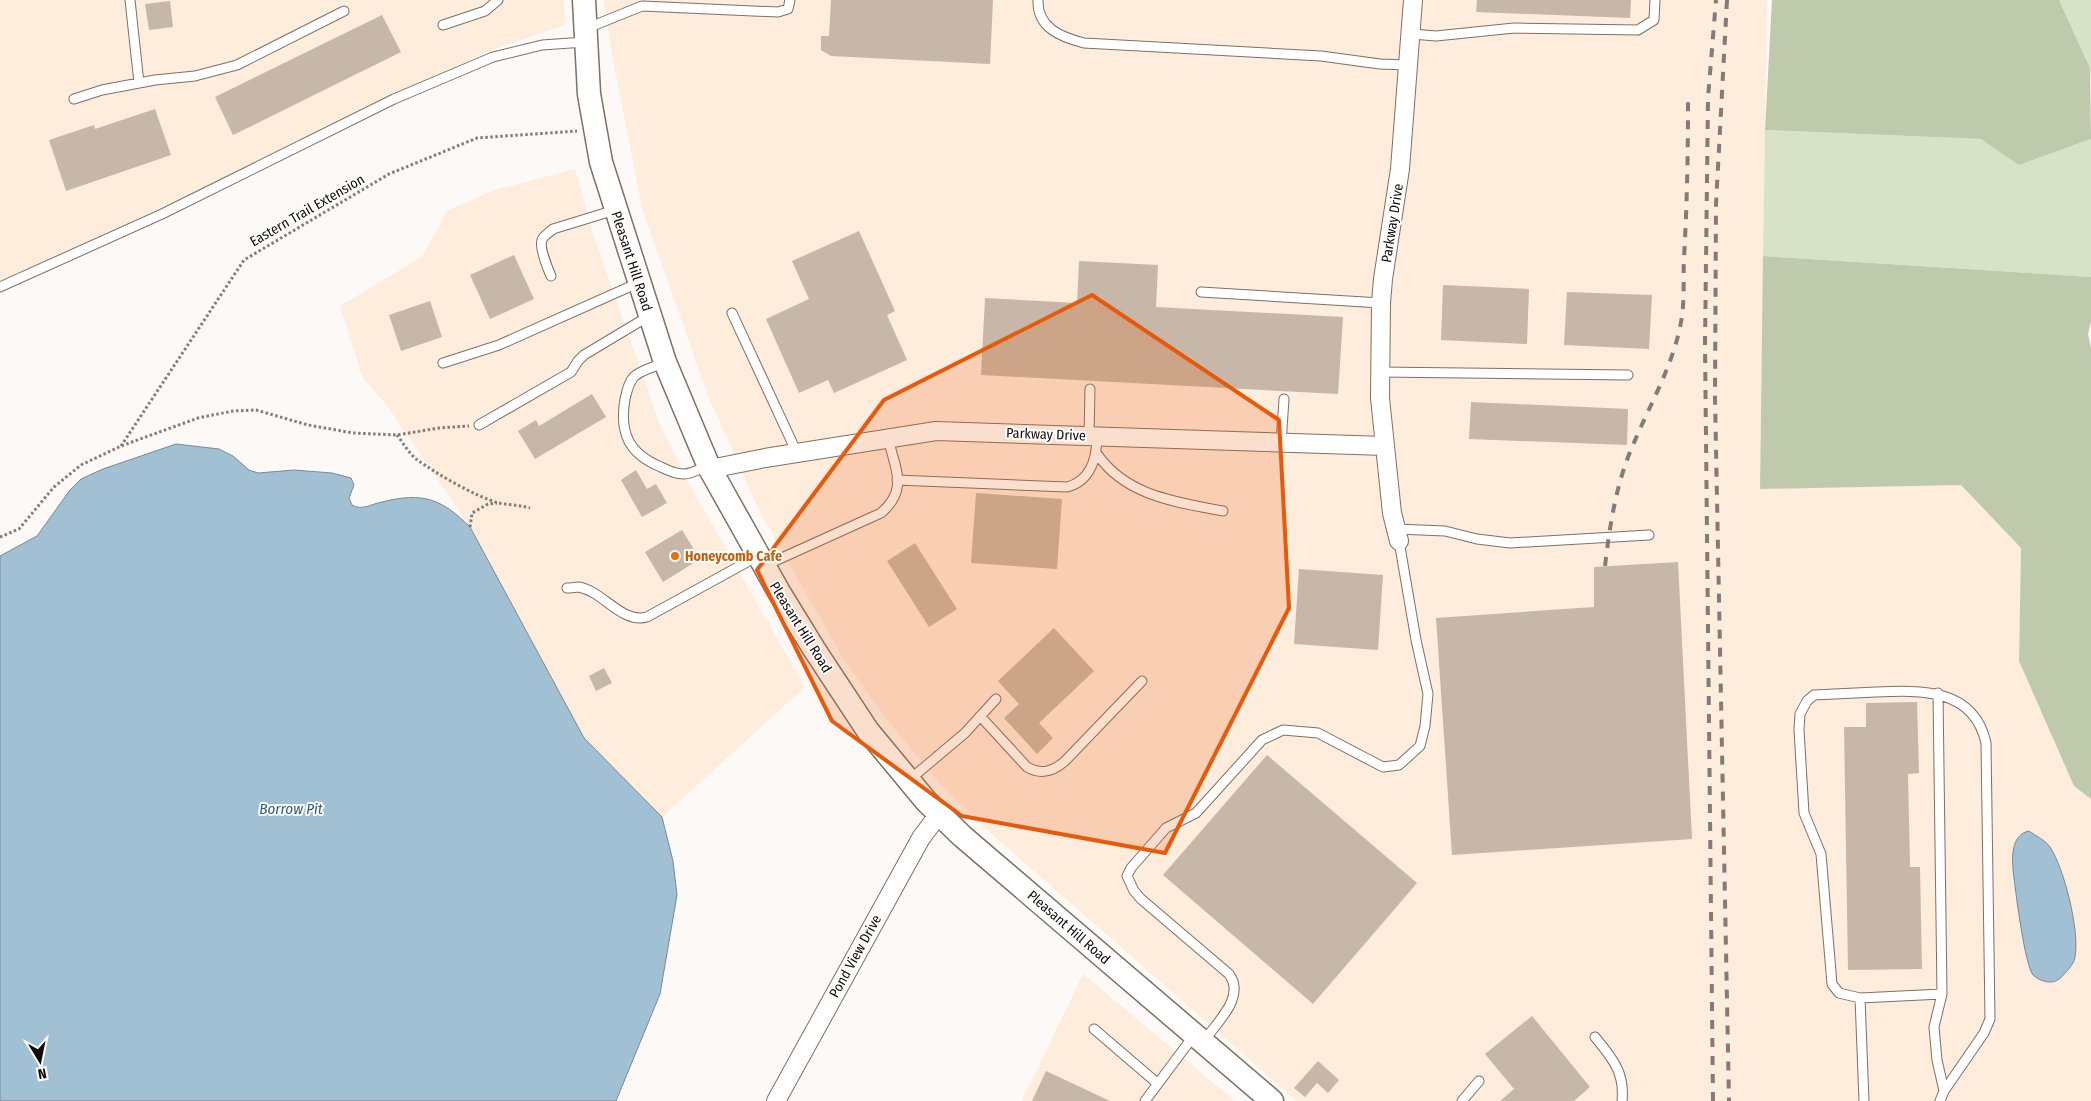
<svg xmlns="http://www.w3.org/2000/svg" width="2091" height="1101" font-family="'Fira Sans Condensed',sans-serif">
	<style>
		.built { fill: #feecdc }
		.green { fill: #d7e2c6 }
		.forest { fill: #bfcaac }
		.water { fill: #a2c0d4; stroke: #768a96 }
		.building { fill: #c6b7a8 }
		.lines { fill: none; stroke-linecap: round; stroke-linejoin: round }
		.service-casing { stroke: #7e7063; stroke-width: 11 }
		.minor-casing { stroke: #7e7063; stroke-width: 20 }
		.tertiary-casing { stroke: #7e7063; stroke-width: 25 }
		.path { stroke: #827d7a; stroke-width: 3; stroke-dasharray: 2.5 2.5; stroke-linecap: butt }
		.service { stroke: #fff; stroke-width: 9 }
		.minor { stroke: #fff; stroke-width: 18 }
		.tertiary { stroke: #fff; stroke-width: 22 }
		.rail { stroke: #817c79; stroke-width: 4; stroke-dasharray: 9 9; stroke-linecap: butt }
		.marked { fill: #e8590c; fill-opacity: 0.2; stroke: #e8590c; stroke-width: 4; stroke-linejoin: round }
		.food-dot { fill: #e8710a; stroke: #fff; stroke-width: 2 }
		.labels { text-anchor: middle; stroke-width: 4; stroke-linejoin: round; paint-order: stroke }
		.street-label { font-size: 14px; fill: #100b07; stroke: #fff }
		.food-label { font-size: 14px; font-weight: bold; fill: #c56008; stroke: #fff; text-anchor: start }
		.water-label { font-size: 15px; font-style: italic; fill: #2a5c7b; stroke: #fff }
	</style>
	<rect width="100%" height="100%" fill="#fdf9f6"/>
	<path class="built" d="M0,0H564L565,25L486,52L184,197L0,281Z
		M604,0H1767L1760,489L1961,485L2021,548L2019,661L2074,785L2091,799V1101H1297L985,828L940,784L881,712L843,658L761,514L709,398L642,208L611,49Z
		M575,169L596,243L660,425L692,489L805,687L662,817L584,738L470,527L388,407L363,378L340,306L422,257L448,210L495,190Z
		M1083,974L1235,1101H1022Z"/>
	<path class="green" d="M2059,0H2091V79L2090,68Z
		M1765,130L1981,139L2024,163L2091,139V277L1763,256Z"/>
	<path class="forest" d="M1772,0H2059L2090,68L2091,139L2019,165L1981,139L1765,130Z
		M1763,256L2091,277V321L2088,334L2091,348V799L2074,786L2019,661L2021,548L1961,485L1760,489Z"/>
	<path class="water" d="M176,444L219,449L233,456L249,470L258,473L294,470L332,473L351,478L354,485L349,498L352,505C362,511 371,504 382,502C422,492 441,498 470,527L584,738L662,817L673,861L677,895L660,994L616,1101H0V556L37,536L70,490L81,479L103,469Z
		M2029,831C2036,836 2045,840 2050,847C2064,868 2080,931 2075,957C2074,963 2070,968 2065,973C2061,978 2057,982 2050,982C2044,982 2037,979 2033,975C2025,965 2016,895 2014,878C2012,863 2009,835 2029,831Z"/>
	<path class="building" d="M831,0H993L990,64L831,56L821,50V36H829Z
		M1477,0H1631L1630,18L1476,12Z
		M170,1L173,27L149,30L145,4Z
		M382,15L401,52L233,135L215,97Z
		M155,109L171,155L66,191L49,140L94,125L95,129Z
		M859,231L895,311L887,315L907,360L834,393L828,380L799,393L766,319L809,299L792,261Z
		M514,255L534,299L490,319L470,275Z
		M1079,261L1158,265L1156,307L1343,317L1338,394L981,375L985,298L1077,303Z
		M1443,285L1529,289L1527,344L1441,340Z
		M1567,292L1652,295L1649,349L1564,345Z
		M430,301L442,337L401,351L389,315Z
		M592,394L606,417L535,459L518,431L536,420L539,426Z
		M1471,402L1628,409L1627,445L1469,439Z
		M636,470L647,489L656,484L667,503L642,517L621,480Z
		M976,493L1062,499L1057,569L971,563Z
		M682,530L700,559L663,582L645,552Z
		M915,543L957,609L929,627L887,561Z
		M1678,562L1692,839L1452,855L1436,618L1594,607V567Z
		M1299,569L1383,575L1378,650L1294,644Z
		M1054,628L1094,671L1039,723L1053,738L1037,754L1004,718L1019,704L998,681Z
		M604,668L612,683L596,691L589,676Z
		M1917,702L1919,773L1908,774L1910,867H1920L1922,969L1848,970L1844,727H1866V703Z
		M1267,755L1417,883L1313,1004L1163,875Z
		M1532,1016L1590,1087L1574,1101H1500L1514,1089L1485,1054Z
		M1318,1061L1339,1080L1328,1093L1317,1083L1305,1097L1294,1088Z
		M1046,1071L1110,1101H1032Z"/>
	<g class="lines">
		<defs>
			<path id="service" d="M130,0L139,83
				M1038,0C1037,28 1061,37 1084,43L1321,56L1380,64L1408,65
				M443,25L485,11L498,0
				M585,29L642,6L778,12L788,9L790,0
				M1412,34L1436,36L1514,28L1638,30L1654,20L1655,0
				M74,99L102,90L155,80L195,76L237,65L344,11
				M551,276C548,269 539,247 542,240C543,236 550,232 553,229L615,210
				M0,287L162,214L394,99L493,57L542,45L585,42
				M1201,292L1381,303
				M732,313L797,453
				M443,363L499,345L638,283
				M664,363C656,366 644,369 636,375C629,380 627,391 625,399C619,433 629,454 661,467C667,470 675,474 683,474C692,474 700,469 708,465
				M1380,372L1628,375
				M479,425L571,372L578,361L584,355L649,316
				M1089,436L1090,389
				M1281,443L1284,399
				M1097,454C1126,496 1176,502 1223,511
				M897,480L1067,487C1091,481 1097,457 1097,436
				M1396,529L1445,531L1477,539L1510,543L1649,535
				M764,566L881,513C909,489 895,469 888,438
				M567,588C571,588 576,587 579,587C604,592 622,624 647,617L758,556
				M1938,693L1942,994L1934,1027L1937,1060L1944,1091
				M980,716L1027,767C1041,775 1053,772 1065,761L1142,681
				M908,781L965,733L996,699
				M1860,998L1864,1101
				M1094,1029L1157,1083
				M1595,1037C1612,1058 1625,1072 1622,1101
				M1204,1041C1217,1022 1246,997 1229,974L1141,899L1134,891L1127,876L1131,868L1166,828L1196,813L1262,740L1283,730L1318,733L1383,767L1399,765L1420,746L1425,726L1428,694L1416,640L1399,541
				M1145,1101L1195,1034
				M1462,1101L1479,1081
				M1940,1101L1944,1091L1984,1033L1990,1019L1986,743C1974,688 1921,690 1876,692C1855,693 1835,694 1814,695L1807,701L1800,714L1799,730L1804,813L1821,854L1832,984L1839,993L1860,998L1942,994"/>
			<path id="minor" d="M1385,446L1392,513L1399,541
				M710,469L765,458L936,431L1385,446L1380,398L1381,303L1383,279L1400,169L1413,0
				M776,1101L921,838L939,814"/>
			<path id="tertiary" d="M584,0L589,94L601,162L665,362L701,448L710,469L779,592L814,649L868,731L926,801L962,836L1272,1101"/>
		</defs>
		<use href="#service" class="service-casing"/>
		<use href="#minor" class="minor-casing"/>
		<use href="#tertiary" class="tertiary-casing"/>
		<path class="path" d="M397,435C403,443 409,453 416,459C437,474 474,496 499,503C509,505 519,505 530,508
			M121,446L244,260L389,174L477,138L577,131
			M470,527L472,513L488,504L497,503
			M0,537L19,529L54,487L81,465L121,446L198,418L233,411L256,410L308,425L353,433L397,435L439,428L469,426"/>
		<use href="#service" class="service"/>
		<use href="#minor" class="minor"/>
		<use href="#tertiary" class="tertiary"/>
		<path class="rail" d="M1727,0L1716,204L1715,398L1729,1101
			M1605,566C1610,524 1616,484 1633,445C1650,404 1673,366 1681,322C1685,301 1683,279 1684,258C1687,206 1688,154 1688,102
			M1713,1101L1705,344L1708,98L1716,0"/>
	</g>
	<path class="marked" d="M1092,295L1279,420L1289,608L1165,853L962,816L832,721L757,570L884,400Z"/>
	<circle class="food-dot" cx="675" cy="556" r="5"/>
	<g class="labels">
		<g class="street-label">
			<text transform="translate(307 210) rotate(-30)" y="5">Eastern Trail Extension</text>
			<text transform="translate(1392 223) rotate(-81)" y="5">Parkway Drive</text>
			<text transform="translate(632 261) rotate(72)" y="5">Pleasant Hill Road</text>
			<text transform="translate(1046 434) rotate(2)" y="5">Parkway Drive</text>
			<text transform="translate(801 627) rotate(58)" y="5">Pleasant Hill Road</text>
			<text transform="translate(1069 927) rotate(41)" y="5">Pleasant Hill Road</text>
			<text transform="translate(855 956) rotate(-61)" y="5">Pond View Drive</text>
		</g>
		<g class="food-label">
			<text x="685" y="561">Honeycomb Cafe</text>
		</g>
		<g class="water-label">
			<text x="291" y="814">Borrow Pit</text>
		</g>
	</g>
	<g transform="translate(40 1061) rotate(170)" stroke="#ffffff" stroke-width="4" paint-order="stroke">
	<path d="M0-4L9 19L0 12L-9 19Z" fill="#100b07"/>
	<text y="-8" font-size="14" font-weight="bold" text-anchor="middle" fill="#100b07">N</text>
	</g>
</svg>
